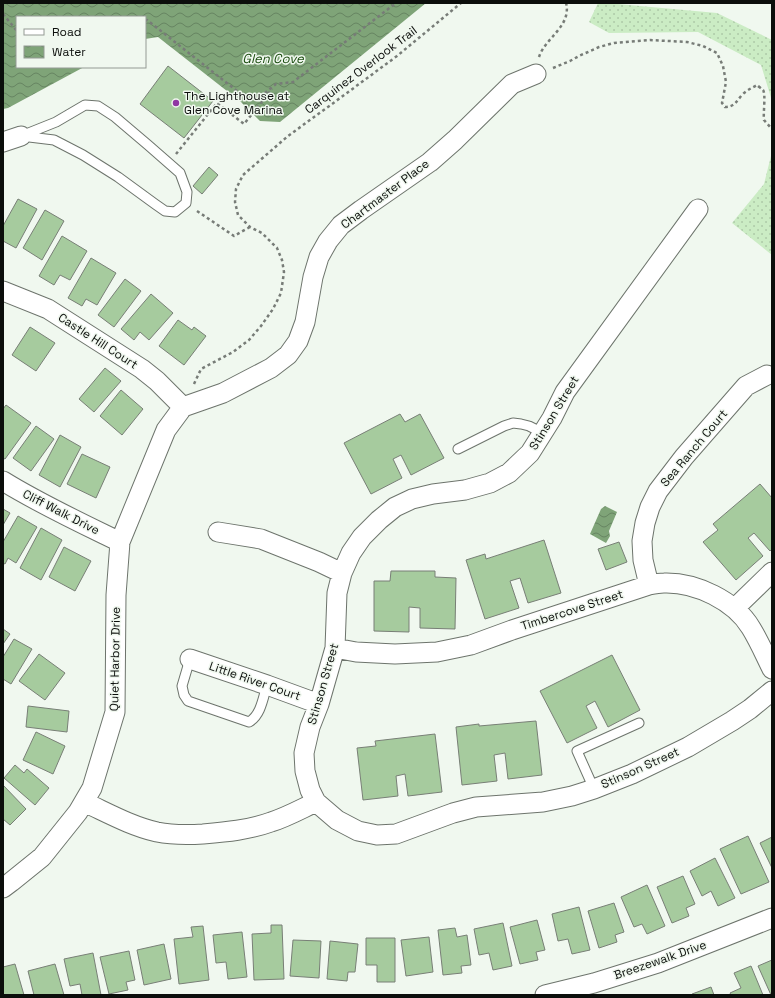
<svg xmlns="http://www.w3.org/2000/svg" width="775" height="998" font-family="'Space Grotesk',sans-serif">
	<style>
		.grass { fill: url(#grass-dots) }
		.water { fill: url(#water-waves) }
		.building { fill: #a6cb9e; stroke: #787f76 }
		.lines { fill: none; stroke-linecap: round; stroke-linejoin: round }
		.service-casing { stroke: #6d746c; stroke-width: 11 }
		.minor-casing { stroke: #6d746c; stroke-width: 21 }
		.path { stroke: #777c77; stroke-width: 2.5; stroke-dasharray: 3 3; stroke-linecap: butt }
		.service { stroke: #fff; stroke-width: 9 }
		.minor { stroke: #fff; stroke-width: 19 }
		.poi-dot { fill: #9037a3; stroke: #f0f8ef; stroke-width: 1.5 }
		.labels { text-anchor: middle; stroke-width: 3; stroke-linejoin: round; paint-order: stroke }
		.street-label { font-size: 12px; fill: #0b0e0b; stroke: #f0f8ef }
		.poi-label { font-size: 12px; fill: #0b0e0b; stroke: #f0f8ef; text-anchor: start }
		.water-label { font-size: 13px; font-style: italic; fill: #1c4d11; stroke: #f0f8ef }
	</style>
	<defs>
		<pattern id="grass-dots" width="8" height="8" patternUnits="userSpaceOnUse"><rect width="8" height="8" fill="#cbecc4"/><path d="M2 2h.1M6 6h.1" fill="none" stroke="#adc9a7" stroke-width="1.8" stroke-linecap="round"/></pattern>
		<pattern id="water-waves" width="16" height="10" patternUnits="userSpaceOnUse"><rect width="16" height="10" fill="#7fa478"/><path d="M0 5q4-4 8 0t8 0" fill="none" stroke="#668461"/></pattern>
	</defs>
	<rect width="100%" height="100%" fill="#f0f8ef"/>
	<path class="grass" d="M598,3H607L717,13L772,40V101L761,65L698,32L609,33L589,22Z
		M772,152V255L732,223L764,184Z"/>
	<path class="water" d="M3,3H426L280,122L260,121L241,102L158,37L145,39V17H17V67H84L8,108L3,109Z
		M605,506L617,512L609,531L610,536L606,543L590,534L601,509Z"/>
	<path class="building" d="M168,66L213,101L184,138L140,104Z
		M209,167L218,175L202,194L193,186Z
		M18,199L37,209L16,248L3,241V226Z
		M45,210L64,221L42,260L23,248Z
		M62,236L87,251L70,280L60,275L54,285L39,276Z
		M91,258L116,273L97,305L86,299L82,306L68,298Z
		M125,279L141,291L114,327L98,315Z
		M151,294L173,313L149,340L140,332L134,340L121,329Z
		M178,320L192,330L194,327L206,336L184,365L159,346Z
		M30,327L55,343L36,371L12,355Z
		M105,368L121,381L94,412L79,399Z
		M121,390L143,409L122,435L100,416Z
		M6,405L31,423L5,459L3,458V409Z
		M400,414L405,422L420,414L444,458L411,475L401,455L393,459L402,478L371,494L344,443Z
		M36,426L54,439L31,471L13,458Z
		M60,435L81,447L60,487L39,475Z
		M82,454L110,467L96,498L67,484Z
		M760,484L772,498V549L770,551L754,533L748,538L763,556L736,580L703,542L718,530L713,524Z
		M3,509L10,513L3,525Z
		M18,516L37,527L16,563L8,558L5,564L3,563V542Z
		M41,528L62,540L41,580L20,568Z
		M544,540L561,593L528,603L520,578L510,581L519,608L485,619L466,560L485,554L486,559Z
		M619,542L627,562L606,570L598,549Z
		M64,547L91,561L75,591L49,577Z
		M391,571H435V577L456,578L455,629L420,628V608L409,607V632L374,631V581H390Z
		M3,629L10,634L3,644Z
		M14,639L32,649L11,684L3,679V657Z
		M39,654L65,673L45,700L19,681Z
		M612,655L640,710L608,727L595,701L586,706L597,728L567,743L540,691Z
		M28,706L69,711L67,732L26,727Z
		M536,721L542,775L508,779L505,753L494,755L497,781L462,785L456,727L479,724V726Z
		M36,732L65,746L53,774L23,760Z
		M435,734L442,792L408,796L405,774L396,776L398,796L363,800L357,748L376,746L375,741Z
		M15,765L24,773L27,769L49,788L35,805L4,778Z
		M3,785L26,809L10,825L3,819Z
		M748,836L769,882L741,894L720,849Z
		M772,837V868L760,843Z
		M715,858L735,898L718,906L711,891L702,896L690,871Z
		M683,876L695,904L686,908L689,916L672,923L657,887Z
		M647,885L665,926L647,934L642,924L634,927L621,897Z
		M614,903L624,932L615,935L617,942L599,948L588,911Z
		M579,907L590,950L572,954L568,939L558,941L552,914Z
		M537,920L545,950L536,952L538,960L520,964L510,927Z
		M503,923L512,966L493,970L489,953L479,955L474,929Z
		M271,925H282L284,979L254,980L252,934L271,933Z
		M203,926L209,980L179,984L174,939L193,937L191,927Z
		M455,928L457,937L467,935L471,965L461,966L462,973L443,975L438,930Z
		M242,932L247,977L228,979L226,962L216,963L213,935Z
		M429,937L433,972L406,976L401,940Z
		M366,938H395V982H377V965H366Z
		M293,940L321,941L319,978L290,976Z
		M330,941L358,944L355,972H348L347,981L327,979Z
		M164,944L171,979L144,985L137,950Z
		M129,951L135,980L126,982L128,990L109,994L100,957Z
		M93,953L101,995H82L80,984L70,986L64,959Z
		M772,960V995H771L758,966Z
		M15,964L24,995H3V967Z
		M55,964L64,995H34L28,971Z
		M751,966L763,995H731L730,993L741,988L734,973Z
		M711,987L714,995H692V994Z"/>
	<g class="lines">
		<defs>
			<path id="service" d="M85,105L98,106L115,117L148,145L180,173L187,192L186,203L175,212L165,211L155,204L118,177L83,155L54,140L21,136L56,122Z
				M458,449L504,426L513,423L521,424L529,426L543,433
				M190,659L182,686L184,695L188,701L249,722C261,715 263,698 267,685
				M594,789L577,751L639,723"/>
			<path id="minor" d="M3,142L21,136
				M698,209L565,392L552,418L530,453L509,473L490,483L465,490L433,494L412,499L395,507L379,520L362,537L351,553L342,573L337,593L335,648L319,704L310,727L304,753L305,771L310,790L316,802L337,820L358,831L377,835L396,834L453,813L476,807L543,802L572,796L594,789L632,774L688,747L732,721L750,709L772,691
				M3,291L48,309L142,369L157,381L183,407
				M183,407L223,393L271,368L288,355L298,341L305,322L313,277L319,257L328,241L341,225L361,210L430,162L455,140L512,84L536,74
				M3,481C40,504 81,523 120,542
				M218,532L261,539L319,562L342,573
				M649,585L643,560L642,541L645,523L650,507L658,491L684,457L746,386L767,375
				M735,608L772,572
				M335,648L356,652L395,654L437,652L471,645L512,630L649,585C654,584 659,583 664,583C696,582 735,601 751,628C759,641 765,655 772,669
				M190,659L267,685L319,704
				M84,802C108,813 131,826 157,832C172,835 187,835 203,834C226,832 249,830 271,822C287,817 301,809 316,802
				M3,888L11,882L42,857L78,812L92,788L115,712L116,595L120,542L166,430L183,407
				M545,995L594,983L658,963L772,918"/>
		</defs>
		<use href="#service" class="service-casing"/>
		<use href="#minor" class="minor-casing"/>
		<path class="path" d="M3,14L17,31
			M145,21L147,20L237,91L255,101L276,84L293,82L396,3
			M539,57C545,38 572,26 566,3
			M553,68L570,61L579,56L599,47L614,43L650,40L687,42L703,46L717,53L723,66L726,82L722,103L725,107C735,107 737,100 743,94C747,90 752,88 757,85C758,86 762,89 763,90C766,94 763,114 764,120L772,129
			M176,154L217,103L244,124L272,89
			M197,211L234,236L250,227
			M194,384L201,369L233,352L249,340L261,326L273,309L281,293L284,272L282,260L277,248L262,233L250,227L238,215L235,202L236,189L243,175L288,136L332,104L397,56L461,3"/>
		<use href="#service" class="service"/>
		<use href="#minor" class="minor"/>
	</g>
	<circle class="poi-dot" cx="176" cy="103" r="4"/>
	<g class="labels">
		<g class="street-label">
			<text transform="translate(361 70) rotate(-37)" y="4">Carquinez Overlook Trail</text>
			<text transform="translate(385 194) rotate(-37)" y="4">Chartmaster Place</text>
			<text transform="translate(98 341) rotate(33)" y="4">Castle Hill Court</text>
			<text transform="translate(554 413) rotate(-59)" y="4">Stinson Street</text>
			<text transform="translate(694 448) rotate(-50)" y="4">Sea Ranch Court</text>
			<text transform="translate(61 512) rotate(27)" y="4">Cliff Walk Drive</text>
			<text transform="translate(572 610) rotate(-18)" y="4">Timbercove Street</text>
			<text transform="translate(115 659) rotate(-89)" y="4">Quiet Harbor Drive</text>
			<text transform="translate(255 681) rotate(19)" y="4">Little River Court</text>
			<text transform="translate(323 684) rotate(-74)" y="4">Stinson Street</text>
			<text transform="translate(640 768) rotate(-24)" y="4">Stinson Street</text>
			<text transform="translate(660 960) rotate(-19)" y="4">Breezewalk Drive</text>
		</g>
		<g class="poi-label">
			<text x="184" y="100">The Lighthouse at<tspan x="184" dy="14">Glen Cove Marina</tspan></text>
		</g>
		<g class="water-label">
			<text x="273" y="63">Glen Cove</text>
		</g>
	</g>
	<rect width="775" height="998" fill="none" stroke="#0b0e0b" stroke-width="8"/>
	<rect x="16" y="16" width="130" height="52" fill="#f0f8ef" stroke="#949a94"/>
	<rect x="24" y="29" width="20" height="6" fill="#ffffff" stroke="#949a94"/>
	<text x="52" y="36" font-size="12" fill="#0b0e0b">Road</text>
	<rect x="24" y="46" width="20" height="12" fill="url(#water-waves)" stroke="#949a94"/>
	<text x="52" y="56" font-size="12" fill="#0b0e0b">Water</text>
</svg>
